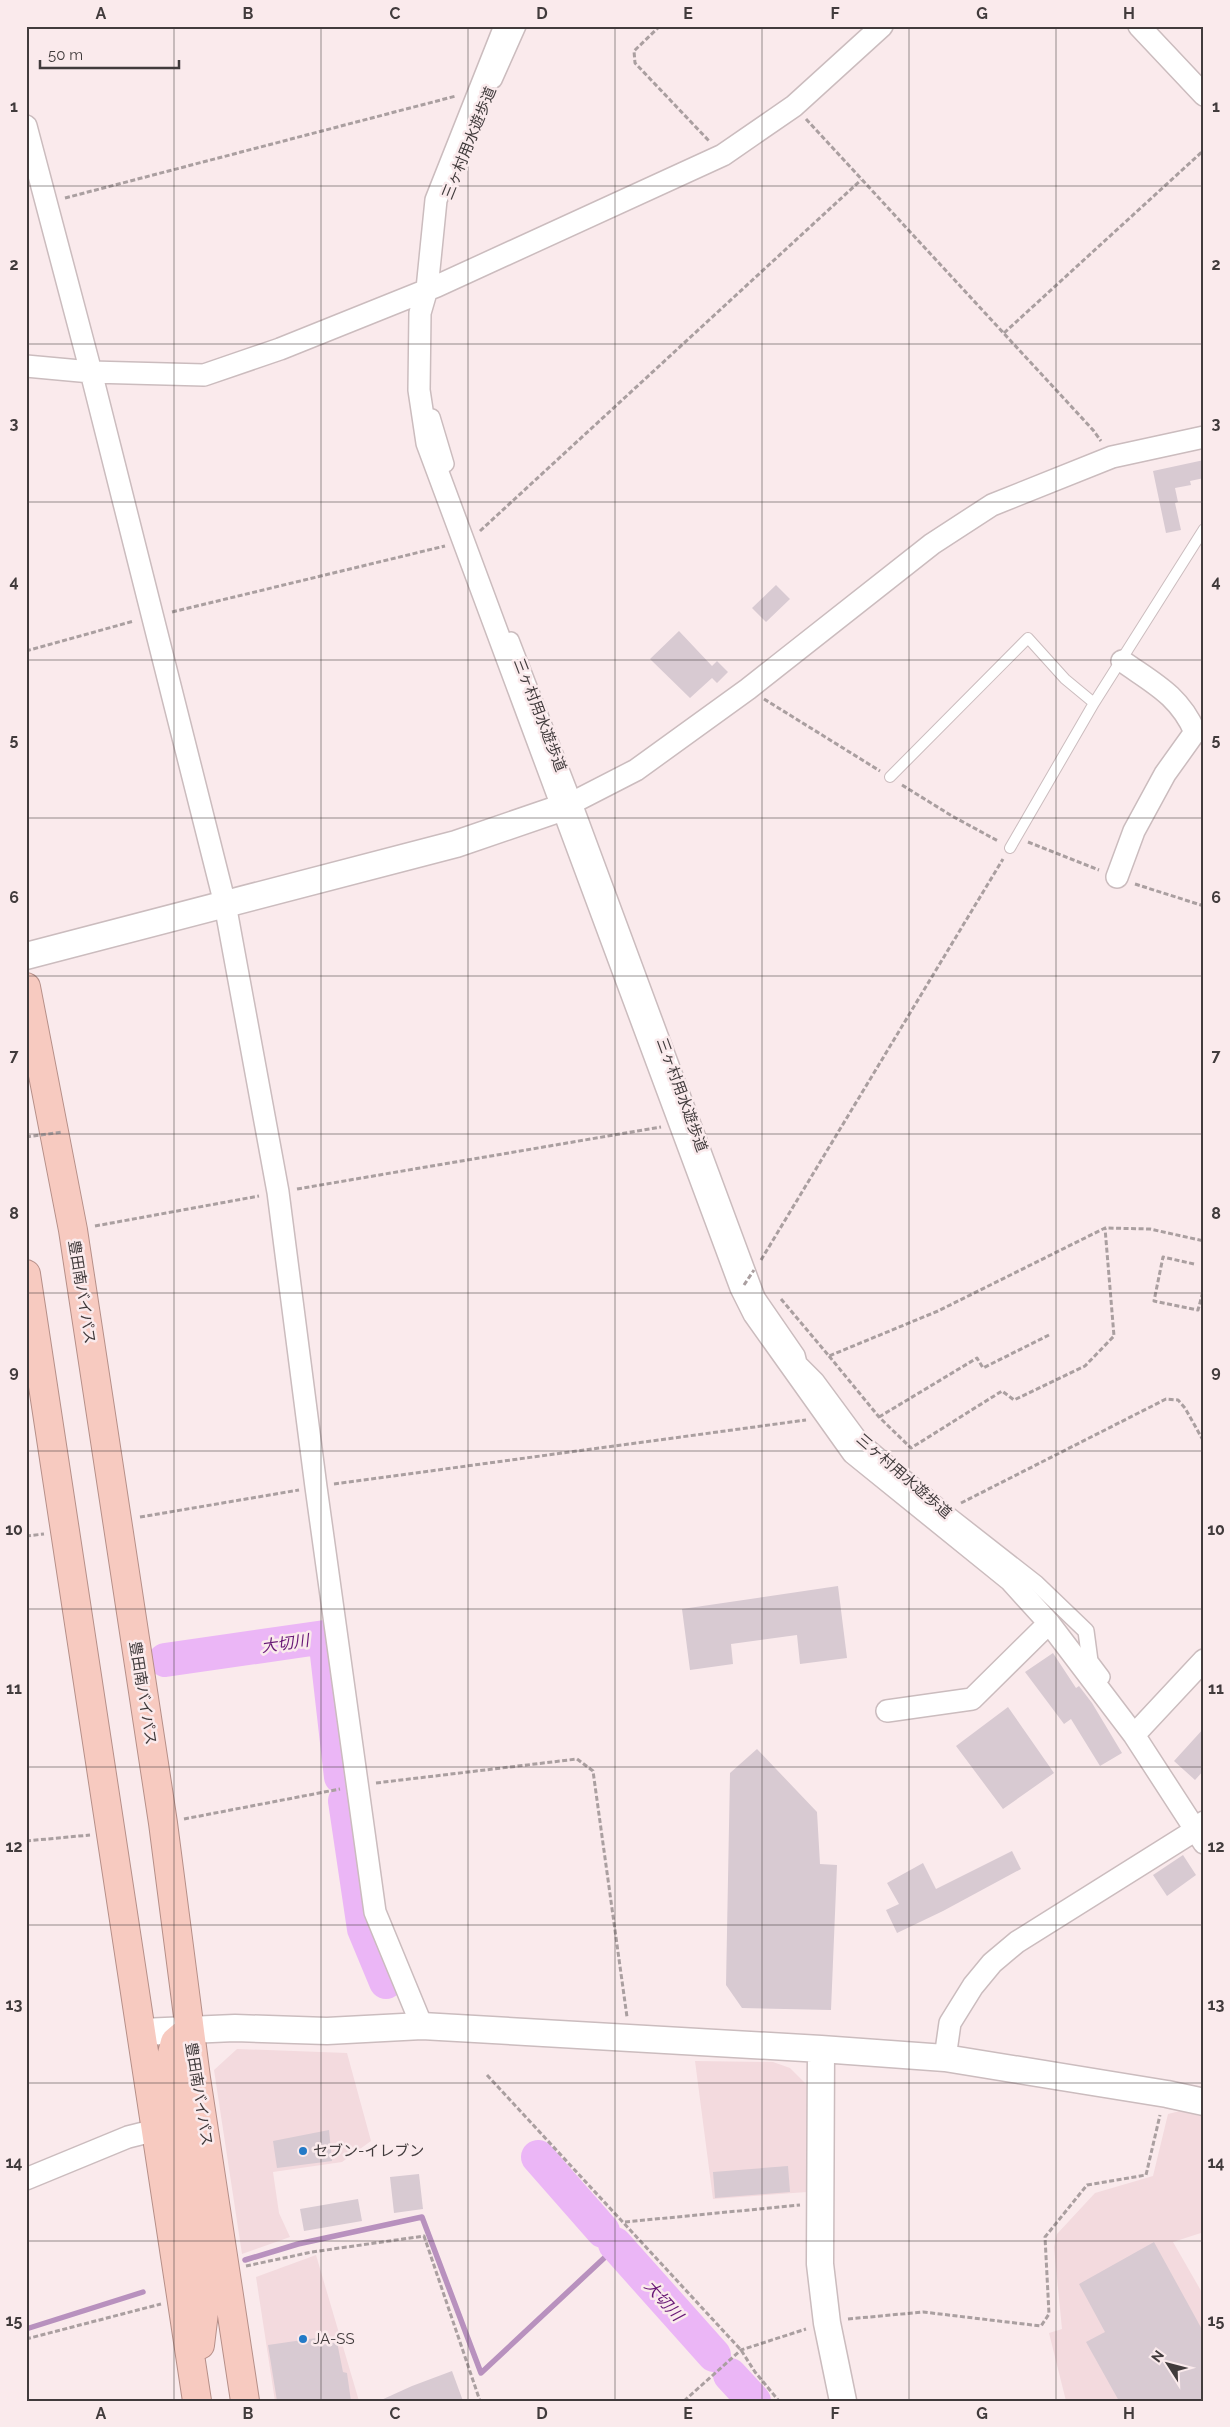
<svg xmlns="http://www.w3.org/2000/svg" width="1230" height="2427" font-family="Raleway,'Noto Sans JP',sans-serif">
	<style>
		.built { fill: #f3dade }
		.lines { fill: none; stroke-linecap: round; stroke-linejoin: round }
		.stream { stroke: #b891be; stroke-width: 5.5 }
		.river { stroke: #ebb6f6; stroke-width: 34 }
		.building { fill: #d8cad2 }
		.service-casing { stroke: #cbbcbe; stroke-width: 12 }
		.pedestrian-casing { stroke: #cbbcbe; stroke-width: 18 }
		.minor-casing { stroke: #cbbcbe; stroke-width: 24 }
		.tertiary-casing { stroke: #cbbcbe; stroke-width: 29 }
		.trunk-casing { stroke: #b68f88; stroke-width: 30 }
		.path { stroke: #aa9fa0; stroke-width: 3; stroke-dasharray: 5 2.5; stroke-linecap: butt }
		.service { stroke: #fff; stroke-width: 10 }
		.pedestrian { stroke: #fff; stroke-width: 15 }
		.minor { stroke: #fff; stroke-width: 21 }
		.tertiary { stroke: #fff; stroke-width: 26 }
		.trunk { stroke: #f7cac0; stroke-width: 28 }
		.path-bridge { stroke: #aa9fa0; stroke-width: 3; stroke-dasharray: 5 2.5; stroke-linecap: butt }
		.grid { fill: none; stroke: #413b3c; stroke-width: 1; stroke-opacity: 0.55 }
		.poi-dot { fill: #237ac7; stroke: #faeaec; stroke-width: 2 }
		.labels { text-anchor: middle; stroke-width: 5; stroke-linejoin: round; paint-order: stroke }
		.street-label { font-size: 15px; fill: #413b3c; stroke: #faeaec }
		.poi-label { font-size: 15px; fill: #413b3c; stroke: #faeaec; text-anchor: start }
		.water-label { font-size: 16px; font-style: italic; fill: #681876; stroke: #faeaec }
		.neatline { fill: none; stroke: #413b3c; stroke-width: 2 }
		.grid-label { font-size: 16px; text-anchor: middle; font-weight: bold; fill: #413b3c }
	</style>
	<rect width="100%" height="100%" fill="#faeaec"/>
	<path class="built" d="M237,2049L347,2053L371,2141L342,2162L273,2172L279,2213L290,2237L242,2254L214,2070Z
		M695,2061L773,2062L790,2068L807,2085V2192L713,2199Z
		M1180,2111L1204,2117V2232L1173,2242L1204,2296V2401H1066L1049,2333L1062,2329L1054,2247L1057,2234L1095,2193L1153,2176L1168,2114Z
		M316,2255L359,2401H275L256,2277Z"/>
	<g class="lines">
		<path class="stream" d="M245,2260L298,2244L422,2217L481,2373L617,2246
			M26,2329L143,2292"/>
		<path class="river" d="M165,1660L325,1637L341,1777
			M345,1801L364,1929L386,1982
			M538,2157L603,2231
			M615,2244L714,2355
			M730,2375L754,2401"/>
	</g>
	<path class="building" d="M1204,460V478L1190,481L1191,485L1175,488L1178,502L1175,503L1181,530L1166,533L1153,471Z
		M776,585L790,599L766,622L752,608Z
		M679,631L712,666L717,661L728,672L717,683L712,678L690,698L650,659Z
		M838,1586L847,1658L800,1664L797,1635L731,1644L733,1664L690,1670L682,1609Z
		M1053,1653L1076,1688L1079,1686L1092,1703L1122,1753L1100,1766L1071,1719L1064,1724L1025,1672Z
		M1008,1707L1054,1773L1003,1809L956,1746Z
		M1204,1728V1770L1195,1780L1174,1761Z
		M757,1749L817,1812L820,1864L837,1865L831,2010L742,2008L726,1985L730,1773Z
		M1012,1851L1021,1869L943,1911L897,1933L886,1910L899,1904L887,1883L923,1863L936,1889Z
		M1183,1855L1196,1875L1167,1896L1153,1875Z
		M329,2130L332,2161L277,2168L273,2141Z
		M788,2166L790,2192L715,2198L713,2172Z
		M419,2174L423,2209L394,2213L390,2177Z
		M358,2199L362,2221L304,2231L300,2209Z
		M1154,2242L1204,2333V2401H1119L1086,2342L1105,2332L1079,2284Z
		M316,2338L317,2346L337,2342L343,2372L347,2373L351,2401H277L268,2345Z
		M452,2371L463,2401H379L412,2386Z"/>
	<g class="lines">
		<defs>
			<path id="service" d="M890,777L1028,638L1065,679L1094,703
				M1010,848L1094,703L1204,529"/>
			<path id="pedestrian" d="M494,80L518,26
				M432,417L446,464
				M511,640L574,803L757,1297L797,1355L799,1363L816,1380L861,1441L944,1511L1036,1583L1086,1631L1090,1661L1102,1677"/>
			<path id="minor" d="M505,26L436,200L427,289L420,313L419,390L427,443L741,1288L754,1314L853,1453L1010,1580L1049,1623L1134,1735L1204,1843
				M1139,26L1204,95
				M26,126L91,372L225,904L278,1192L316,1487L375,1912L422,2026
				M26,366L91,372L204,375L280,349L437,286L723,155L794,106L882,26
				M564,807L636,770L748,689L932,544L992,505L1112,457L1204,437
				M1117,877L1134,831L1165,774L1195,732C1179,695 1153,683 1122,661
				M887,1711L972,1699L1049,1623
				M1134,1735L1204,1660
				M945,2058L950,2023L973,1986L992,1963L1017,1942L1194,1831L1204,1822
				M26,2179L128,2137L156,2130"/>
			<path id="tertiary" d="M26,956L456,844L564,807
				M142,2032L235,2028L327,2031L422,2026L821,2049L945,2058L1167,2094L1204,2102
				M821,2049L820,2264L827,2323L843,2401"/>
			<path id="trunk" d="M26,987L73,1230L163,1823L196,2078L245,2401
				M26,1274L197,2401
				M189,2030L175,2042L171,2058L202,2269L204,2312L200,2345"/>
		</defs>
		<use href="#service" class="service-casing"/>
		<use href="#pedestrian" class="pedestrian-casing"/>
		<use href="#minor" class="minor-casing"/>
		<use href="#tertiary" class="tertiary-casing"/>
		<use href="#trunk" class="trunk-casing"/>
		<path class="path" d="M660,26L634,51L635,63L710,142
			M806,119L1093,430L1101,441
			M65,198L456,96
			M1004,333L1204,150
			M480,531L861,180
			M172,612L445,546
			M26,651L134,621
			M764,699L880,771
			M902,785L952,816L998,841
			M1028,842L1099,870
			M1135,884L1204,906
			M297,1189L661,1127
			M95,1226L259,1196
			M761,1260L1003,859
			M1194,1264L1163,1257L1154,1301L1198,1310L1204,1288
			M781,1299L829,1356L938,1311L1105,1228L1150,1229L1204,1241
			M829,1356L879,1417L911,1448L1002,1391L1014,1400L1085,1366L1114,1336L1105,1228
			M879,1417L977,1358L983,1368L1049,1335
			M334,1484L806,1420
			M961,1503L1166,1399L1178,1400L1185,1408L1204,1442
			M140,1517L299,1490
			M26,1536L44,1534
			M376,1783L577,1759L593,1771L627,2017
			M184,1819L340,1789
			M26,1841L90,1835
			M487,2075L741,2350L755,2372L779,2401
			M625,2222L800,2205
			M246,2266L312,2252L424,2236L480,2401
			M848,2319L923,2312L1041,2326L1049,2314L1045,2237L1087,2185L1146,2175L1160,2115
			M26,2339L161,2304
			M684,2401L741,2350L806,2329"/>
		<use href="#service" class="service"/>
		<use href="#pedestrian" class="pedestrian"/>
		<use href="#minor" class="minor"/>
		<use href="#tertiary" class="tertiary"/>
		<use href="#trunk" class="trunk"/>
		<path class="path-bridge" d="M26,1137L63,1132
			M744,1285L754,1270"/>
	</g>
	<path class="grid" d="M174,26V2401M321,26V2401M468,26V2401M615,26V2401M762,26V2401M909,26V2401M1056,26V2401M26,186H1204M26,344H1204M26,502H1204M26,660H1204M26,818H1204M26,976H1204M26,1134H1204M26,1293H1204M26,1451H1204M26,1609H1204M26,1767H1204M26,1925H1204M26,2083H1204M26,2241H1204"/>
	<g class="poi-dot">
		<circle cx="303" cy="2151" r="5"/>
		<circle cx="303" cy="2339" r="5"/>
	</g>
	<g class="labels">
		<g class="street-label">
			<text transform="translate(469 143) rotate(-68)" y="5">三ヶ村用水遊歩道</text>
			<text transform="translate(540 715) rotate(69)" y="5">三ヶ村用水遊歩道</text>
			<text transform="translate(682 1095) rotate(70)" y="5">三ヶ村用水遊歩道</text>
			<text transform="translate(82 1292) rotate(81)" y="5">豊田南バイパス</text>
			<text transform="translate(904 1476) rotate(41)" y="5">三ヶ村用水遊歩道</text>
			<text transform="translate(143 1693) rotate(81)" y="5">豊田南バイパス</text>
			<text transform="translate(199 2094) rotate(81)" y="5">豊田南バイパス</text>
		</g>
		<g class="poi-label">
			<text x="313" y="2156">セブン-イレブン</text>
			<text x="313" y="2344">JA-SS</text>
		</g>
		<g class="water-label">
			<text transform="translate(285 1643) rotate(-8)" y="6">大切川</text>
			<text transform="translate(664 2300) rotate(48)" y="6">大切川</text>
		</g>
	</g>
	<rect width="1230" height="2427" fill="none" stroke="#faeaec" stroke-width="55"/>
	<g transform="translate(1168 2364) rotate(306)" stroke="#faeaec" stroke-width="4" paint-order="stroke">
	<path d="M0-4L9 19L0 12L-9 19Z" fill="#413b3c"/>
	<text y="-8" font-size="14" font-weight="bold" text-anchor="middle" fill="#413b3c">N</text>
	</g>
	<path d="M40 60v8h139v-8" fill="none" stroke="#413b3c" stroke-width="2.5"/>
	<text x="48" y="60" font-size="15" fill="#413b3c" stroke="#faeaec" stroke-width="4" paint-order="stroke">50 m</text>
	<rect x="28" y="28" width="1174" height="2372" class="neatline"/>
	<g class="grid-label">
		<text x="101" y="19">A</text>
		<text x="248" y="19">B</text>
		<text x="395" y="19">C</text>
		<text x="542" y="19">D</text>
		<text x="688" y="19">E</text>
		<text x="835" y="19">F</text>
		<text x="982" y="19">G</text>
		<text x="1129" y="19">H</text>
		<text x="14" y="112">1</text>
		<text x="1216" y="112">1</text>
		<text x="14" y="270">2</text>
		<text x="1216" y="270">2</text>
		<text x="14" y="429">3</text>
		<text x="1216" y="429">3</text>
		<text x="14" y="587">4</text>
		<text x="1216" y="587">4</text>
		<text x="14" y="745">5</text>
		<text x="1216" y="745">5</text>
		<text x="14" y="903">6</text>
		<text x="1216" y="903">6</text>
		<text x="14" y="1061">7</text>
		<text x="1216" y="1061">7</text>
		<text x="14" y="1219">8</text>
		<text x="1216" y="1219">8</text>
		<text x="14" y="1377">9</text>
		<text x="1216" y="1377">9</text>
		<text x="14" y="1535">10</text>
		<text x="1216" y="1535">10</text>
		<text x="14" y="1694">11</text>
		<text x="1216" y="1694">11</text>
		<text x="14" y="1852">12</text>
		<text x="1216" y="1852">12</text>
		<text x="14" y="2010">13</text>
		<text x="1216" y="2010">13</text>
		<text x="14" y="2168">14</text>
		<text x="1216" y="2168">14</text>
		<text x="14" y="2326">15</text>
		<text x="1216" y="2326">15</text>
		<text x="101" y="2419">A</text>
		<text x="248" y="2419">B</text>
		<text x="395" y="2419">C</text>
		<text x="542" y="2419">D</text>
		<text x="688" y="2419">E</text>
		<text x="835" y="2419">F</text>
		<text x="982" y="2419">G</text>
		<text x="1129" y="2419">H</text>
	</g>
</svg>
